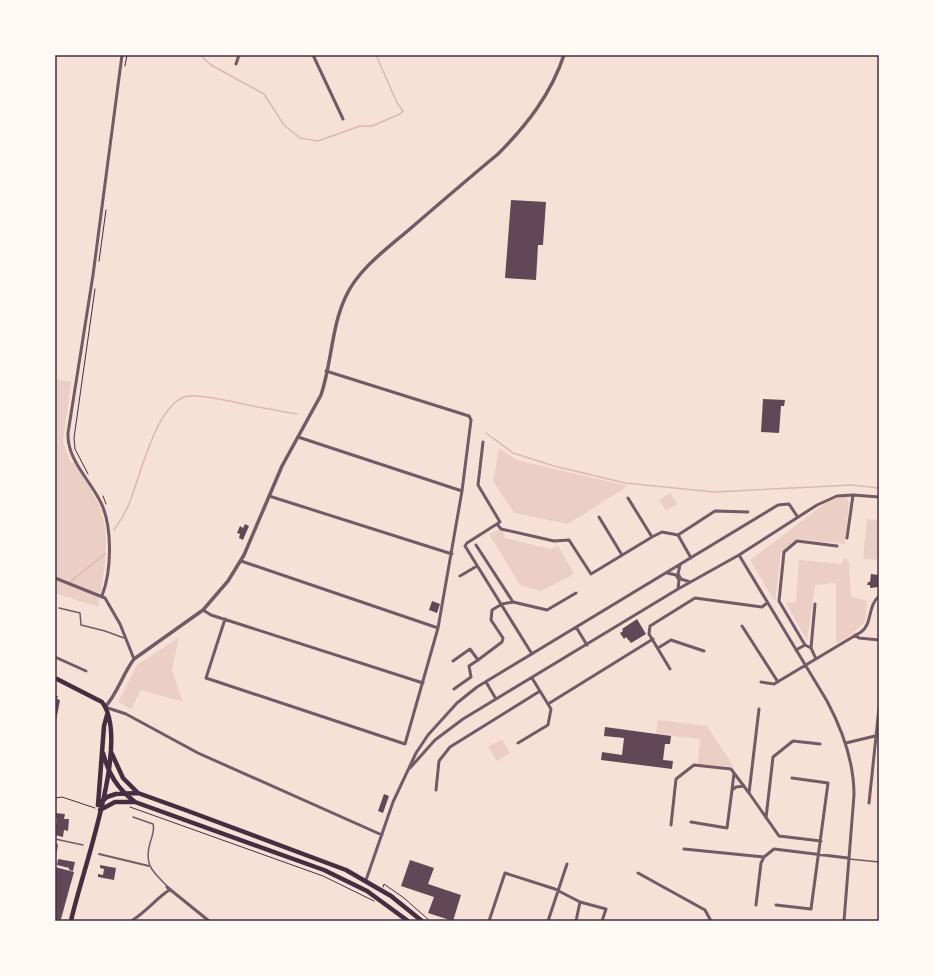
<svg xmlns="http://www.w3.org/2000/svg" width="934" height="976" font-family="Helvetica,sans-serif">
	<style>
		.green { fill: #ebcfc5 }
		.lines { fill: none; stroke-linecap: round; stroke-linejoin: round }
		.stream { stroke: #dcb8b0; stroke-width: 1.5 }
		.building { fill: #644757 }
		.path { stroke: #4a2c40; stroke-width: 1 }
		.service { stroke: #755966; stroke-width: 1.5 }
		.pedestrian { stroke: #755966; stroke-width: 2 }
		.minor { stroke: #755966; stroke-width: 3 }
		.tertiary { stroke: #755966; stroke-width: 3.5 }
		.primary { stroke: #4a2c40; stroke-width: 4.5 }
		.neatline { fill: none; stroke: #4a2c40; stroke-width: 1.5 }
	</style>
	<rect width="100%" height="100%" fill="#f7e1d7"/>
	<path class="green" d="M55,379L71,382L63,442L70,461L74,463C82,476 92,489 98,503C113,535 104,573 98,607L55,593Z
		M499,448L516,460L628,486L568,524L514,513L493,481Z
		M670,493L677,504L666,511L659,500Z
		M843,496L847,497L849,503L845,544L797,539L781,553L775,602L750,560L824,504Z
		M867,519L879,520V560L863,559Z
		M498,530L504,532L505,538L551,549L558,545L574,574L541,591L520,585L489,534Z
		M844,557L849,562L851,597L867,601L865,622L848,637L836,643V583L815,585L807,641L786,603L796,602L799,560L842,564Z
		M179,637L172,670L183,702L141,690L131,709L118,702L137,665Z
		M658,720L707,726L734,767L698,764L700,739L656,734Z
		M502,739L510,753L497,761L488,747Z"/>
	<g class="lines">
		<path class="stream" d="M200,55L211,65L264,94L284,125L300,138L318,141L360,126H372L400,114L403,111L397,103L376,55
			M486,433L513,453L554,466L625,483L714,492L852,485L879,488
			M114,530C120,522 125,513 129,504C140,478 157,399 189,396C204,395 220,399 234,402C255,407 276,410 297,414
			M70,582L105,554"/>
	</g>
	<path class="building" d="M511,200L546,202L543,245H538L536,280L505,278Z
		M763,399L785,400L784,406H781L779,433L761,432Z
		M245,524L249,526L243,540L239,538L240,534L237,533L240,526L243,528Z
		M871,574L879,575V587L870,588V585H867L868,582H870Z
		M432,601L440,604L437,613L429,610Z
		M637,619L646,634L631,643L626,637L624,639L620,633L623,631L622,629Z
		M55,696H58L57,699L60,700L56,721Z
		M605,727L671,736L670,744H665L663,760L673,761L672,769L601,760L602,752L622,755L624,738L604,736Z
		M384,794L389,796L383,813L378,811Z
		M55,813L65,814L64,819H69L68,831L64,830L63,837L55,835L57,818H55Z
		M58,859L75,862L73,871L69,870V868L57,865Z
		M410,860L434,868L428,884L461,895L453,921L428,913L434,897L401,886Z
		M100,865L116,868L114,880L98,877V874L103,875L104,869L100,868Z
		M55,867L74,872L61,919L58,921H55Z"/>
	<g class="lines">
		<path class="path" d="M125,66L127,55
			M99,261L106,210
			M88,474L75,449L74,438L95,289
			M103,496L106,504
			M55,798L62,797L95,808
			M130,807L323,876L374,901
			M383,887L384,884L404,898L430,921"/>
		<path class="service" d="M59,608L80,613L81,625L105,631L124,638
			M133,817L153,824C155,831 152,836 150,843C144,865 152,871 167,886
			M55,839L83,845
			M849,859L879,862"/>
		<path class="pedestrian" d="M55,844L57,845L55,856
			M99,854L149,866"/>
		<path class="minor" d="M313,55L343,119
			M236,64L239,55
			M298,437L462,491L471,420L469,416L326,371
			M483,442L478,485L500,522L467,543L465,546L532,654
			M269,496L452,554
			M628,498L652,537
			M599,517L622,555
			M497,524L501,529L554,541L569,540L591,574L652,537L662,532L678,535L715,511L748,512
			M678,535L691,558
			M847,538L853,495L879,497
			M476,545L513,602L547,610L576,593
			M739,555L827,701C843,731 854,761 854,795L844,921
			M241,561L438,628
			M680,565L678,574L681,579L690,582
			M667,573L676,575L679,580L678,589
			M460,576L477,566
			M55,578L105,598L120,624L134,659
			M102,596C112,570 113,523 99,499C88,478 67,459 68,433L93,275L122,55
			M815,604L811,648L816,659
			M203,610L211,615L423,683
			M225,619L206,678L405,744L438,628L462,491
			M742,626L778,682
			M576,627L587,645
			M855,635L859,638L879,640
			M805,645L779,601L784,552L797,541L837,546
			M658,648L671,640L704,651
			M796,650L805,645L811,648
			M55,657L86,671
			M478,660L502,642L503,638L491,620L492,610L502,604L513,602
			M453,661L470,649L478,660L469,666L471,677L454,689
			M670,669L649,634L650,626L695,598L762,607L767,603
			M486,682L496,699
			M761,682L774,684L861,632C873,623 867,607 879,596
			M548,704L653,639
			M105,707L126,714L198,753L382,835
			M759,709L749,793L779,836L821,841
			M518,743L548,725L551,709L532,678
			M846,743L879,735
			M410,768L435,740L463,719L678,589L739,555L817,505L837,496L853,495
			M436,790L439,761L450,747L540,691
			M732,790L734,773
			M869,803L879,708
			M766,818L773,757L793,741L820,744
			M691,822L727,828L732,790L736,787L744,786
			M671,825L676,779L694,765L731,769L749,793
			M684,849L764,857L774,849L848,858
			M638,873L705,910L711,921
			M366,880L393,802L416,753L428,735L457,703L477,687L778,505L789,504L797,516
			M167,887L209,921
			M756,905L761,863L764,857
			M776,905L811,909L828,783L792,778
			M131,921C143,915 164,891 170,890
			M489,921L505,873L555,889L580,902L606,909L602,921
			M548,921L567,864
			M576,921L580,902
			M878,921L879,920"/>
		<path class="tertiary" d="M105,707C118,693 122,675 134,659L203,610L228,581L244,555L282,466L321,395C332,363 331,327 346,296C359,268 388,248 411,228C440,203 469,178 498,154C527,125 551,94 564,55"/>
		<path class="primary" d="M55,678L102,702C132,741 81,873 71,921
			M103,753C109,775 117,788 135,802L324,870L367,891L408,921
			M112,754L123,778L138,793
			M98,805L107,797L116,794L138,793L188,811L346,870L391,896L422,921
			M98,805L104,726L107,715
			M100,810L115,802H135"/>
	</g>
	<rect width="934" height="976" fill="none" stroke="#fffaf5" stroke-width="112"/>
	<rect x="56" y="56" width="822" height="864" class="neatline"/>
</svg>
